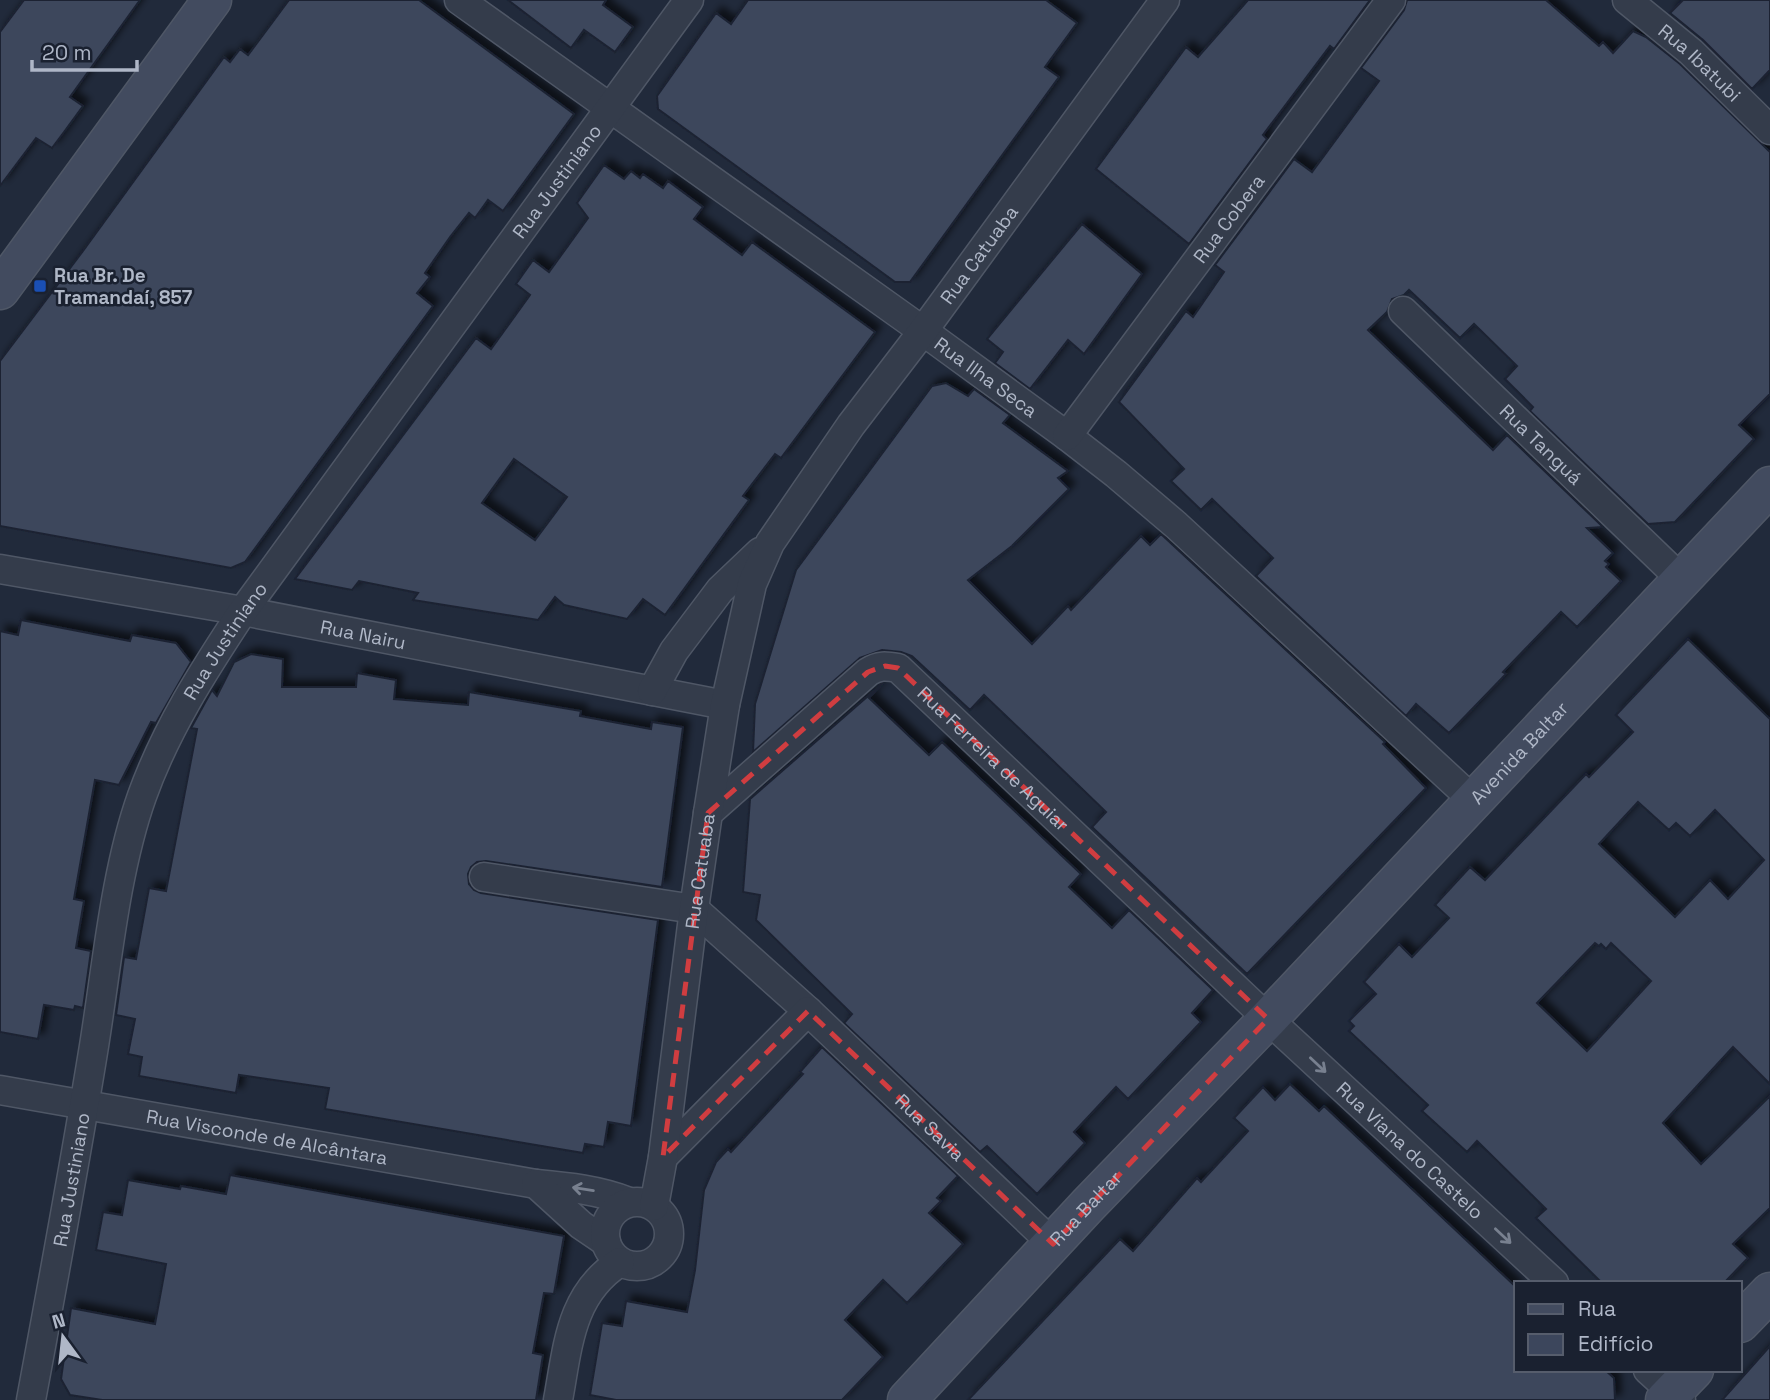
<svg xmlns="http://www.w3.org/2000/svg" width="1770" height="1400" font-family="'Space Grotesk',sans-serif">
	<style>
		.building { fill: #3c465c; stroke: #1c2332; stroke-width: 2; fill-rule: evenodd; filter: url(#shadow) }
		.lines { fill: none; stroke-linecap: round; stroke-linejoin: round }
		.street-casing { stroke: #4f5766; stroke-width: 31 }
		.secondary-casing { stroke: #4f5766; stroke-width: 41 }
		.street { stroke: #343c4b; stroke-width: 28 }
		.secondary { stroke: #424b5f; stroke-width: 38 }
		.oneway { stroke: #78808f }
		.marked { fill: none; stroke: #d03d40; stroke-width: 5; stroke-dasharray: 14 9; stroke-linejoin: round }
		.transit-dot { fill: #1a4fb4; stroke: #1a2130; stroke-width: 2.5 }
		.labels { text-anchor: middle; stroke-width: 5; stroke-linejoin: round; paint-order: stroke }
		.street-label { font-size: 19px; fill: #afb7c7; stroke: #1a2130 }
		.poi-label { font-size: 19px; font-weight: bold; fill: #afb7c7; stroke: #1a2130; text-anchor: start }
	</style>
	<defs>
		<filter id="shadow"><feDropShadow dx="6" dy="-6" stdDeviation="3.5" flood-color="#0009"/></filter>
	</defs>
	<rect width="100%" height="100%" fill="#212a3b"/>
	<path class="building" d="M24,0H140L70,97L83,106L64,132L52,148L36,138L0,186V32Z
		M289,0H419L574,114L503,211L488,200L475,218L469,213L450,237L425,273L430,277L417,293L433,306L245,562L231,568L0,526V361L83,251L224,57L230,62L240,49L248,55Z
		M508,0H606L603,5L633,27L615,52L584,30L571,48Z
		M748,0H1046L1077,23L1045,67L1059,77L910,282H895L658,109L657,96L716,13L731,24Z
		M1248,0H1370L1334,49L1330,46L1287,103L1263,135L1267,139L1189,244L1096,169L1186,47L1198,57Z
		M1407,0H1546L1599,46L1603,42L1613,53L1633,31L1646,37L1680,64L1770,152V394L1739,425L1754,439L1675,522L1648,524L1530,411L1533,407L1505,379L1517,366L1474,324L1460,338L1409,290L1404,295L1392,299L1387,312L1368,330L1493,450L1507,435L1603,527L1587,528L1613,553L1605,561L1609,564L1606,567L1621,581L1577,627L1561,612L1503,672L1506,674L1449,733L1416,704L1406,716L1256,576L1273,558L1212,499L1201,510L1171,481L1184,469L1119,402L1186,311L1193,317L1224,272L1215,265L1294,159L1312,172L1379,81L1361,68L1404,10Z
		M1683,0H1770V70L1752,89L1703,40L1670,13Z
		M604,165L624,179L631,171L640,178L643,174L663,188L668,181L703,207L694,219L742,255L752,242L875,332L781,458L775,454L743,496L749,500L665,615L643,599L627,619L564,605L555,597L538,620L413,600L418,593L359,581L352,590L295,579L476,338L491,349L530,295L516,284L533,260L549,272L588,218L577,203ZM514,459L567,497L535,540L482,503Z
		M1082,224L1142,274L1084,354L1068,340L1030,389L995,363L1003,352L987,339Z
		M946,383L968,396L974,389L1010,415L1003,423L1068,471L1058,478L1069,489L1012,546L968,580L1032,644L1068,606L1071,610L1141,536L1150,545L1161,534L1385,742L1383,744L1426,788L1247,974L1092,827L1106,812L1045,753L984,695L970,710L912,656L901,652L882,650L860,658L753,752L755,704L796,570L932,386Z
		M21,620L130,641L132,635L176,643L191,662L156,723L151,722L119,785L95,780L74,899L84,901L76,948L91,951L83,1008L75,1006L74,1010L44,1005L38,1039L0,1032V631L18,635Z
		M1688,639L1770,719V1084L1733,1047L1663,1123L1701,1164L1770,1096V1208L1733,1244L1748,1258L1724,1283H1602L1536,1218L1546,1209L1477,1141L1467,1152L1422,1111L1428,1105L1349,1031L1354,1026L1349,1021L1376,994L1364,982L1399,944L1412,957L1449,918L1435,905L1470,867L1485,880L1586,774L1589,777L1633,732L1616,715ZM1638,802L1669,830L1676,823L1690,836L1715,810L1764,860L1728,899L1710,880L1675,917L1599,844ZM1595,943L1599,946L1601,944L1606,949L1611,943L1651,981L1587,1051L1537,1003Z
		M251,654L283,659L282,687H356L357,673L396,680L394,699L468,705L469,692L581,711L580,716L651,729L652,722L683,727L662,887L486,861L477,862L471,867L468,874L469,884L474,890L481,893L658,920L631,1126L608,1122L604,1147L585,1144L583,1153L325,1109L329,1088L239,1075L236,1093L139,1076L142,1057L128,1054L135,1019L116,1015L124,957L136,959L149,888L166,891L197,729L191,728L212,690L217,696L234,662Z
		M883,683L869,698L929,755L942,742L1081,874L1069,887L1112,928L1129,910L1213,990L1192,1013L1201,1022L1128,1099L1116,1087L1074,1132L1085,1143L1037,1194L987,1146L980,1152L844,1023L852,1014L756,920L760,895L743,892L750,799Z
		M822,1047L958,1176L937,1198L941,1201L929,1213L963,1244L907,1303L883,1280L845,1320L883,1357L842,1400H616L590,1395L602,1323L622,1326L626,1301L687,1312L695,1270L704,1190L716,1162L728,1149L731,1152L803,1074L800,1072Z
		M1290,1084L1319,1111L1324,1106L1516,1287V1370H1605L1614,1378L1615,1400H968L1120,1239L1133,1251L1197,1178L1201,1182L1248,1131L1234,1118L1263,1087L1275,1100Z
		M230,1175L564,1236L554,1294L544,1293L533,1353L543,1355L536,1400H102L70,1395L61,1379L71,1308L155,1324L166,1264L96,1250L103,1212L122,1215L128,1180L180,1189L181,1186L226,1194Z
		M1770,1346V1400H1722Z"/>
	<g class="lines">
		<defs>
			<g id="street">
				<path id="s1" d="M459,0L923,331L1067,436L1116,474L1176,525L1473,800"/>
				<path id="s2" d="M1627,0L1691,52L1770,130"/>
				<path id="s3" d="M1403,311L1681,579"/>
				<path id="s4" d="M1067,436L1391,0"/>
				<path id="s5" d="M0,569L243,611L725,705"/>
				<path d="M652,691L674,651L720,590L760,552"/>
				<path id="s6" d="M708,813L868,672C879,665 886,666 898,668L1268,1019L1554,1283"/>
				<path id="s7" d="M484,877L694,909L808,1011L1053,1244"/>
				<path id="s8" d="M0,1090L536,1184C568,1187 599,1190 629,1202"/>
				<path d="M663,1157L808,1011"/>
				<path d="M536,1184L581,1225L606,1242"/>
				<circle cx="637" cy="1234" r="32"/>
				<path id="s9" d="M654,1206L663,1157L694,909L708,813L725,705L752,584L770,543L851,425L923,331L1165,0"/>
				<path d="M1648,1370L1681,1400"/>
				<path id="s10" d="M31,1400C53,1282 75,1164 94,1046C107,965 115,872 142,796C166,729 204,670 243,611L689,0"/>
				<path d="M558,1400C568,1346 570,1294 620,1262"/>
			</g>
			<g id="secondary">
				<path d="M0,290L212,0"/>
				<path d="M1740,1323L1770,1292"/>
				<path id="s11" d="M907,1400L1088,1205L1268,1019L1770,486"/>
				<path d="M1665,1400L1694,1370"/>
			</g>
		</defs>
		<use href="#street" class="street-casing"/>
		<use href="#secondary" class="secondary-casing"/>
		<use href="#street" class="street"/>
		<use href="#secondary" class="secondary"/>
	</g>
	<defs><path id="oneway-shaft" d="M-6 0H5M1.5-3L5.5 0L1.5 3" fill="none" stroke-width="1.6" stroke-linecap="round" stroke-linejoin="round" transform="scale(1.75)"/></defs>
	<g class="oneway">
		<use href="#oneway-shaft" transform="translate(1318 1065) rotate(43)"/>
		<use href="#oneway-shaft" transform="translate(583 1189) rotate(-171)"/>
		<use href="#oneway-shaft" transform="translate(1503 1236) rotate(43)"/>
	</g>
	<path class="marked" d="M885,666L898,668L1268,1019L1053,1244L808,1011L663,1157L708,813L868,672Z"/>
	<rect class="transit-dot" x="33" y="279" width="14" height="14" rx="3.5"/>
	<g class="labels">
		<g class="street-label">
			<text dy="7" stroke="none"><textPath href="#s2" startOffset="96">Rua Ibatubi</textPath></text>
			<text dy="7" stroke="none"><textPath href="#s10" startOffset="1358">Rua Justiniano</textPath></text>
			<text dy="7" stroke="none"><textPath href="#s4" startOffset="271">Rua Cobera</textPath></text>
			<text dy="7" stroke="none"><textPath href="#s9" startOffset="1031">Rua Catuaba</textPath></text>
			<text dy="7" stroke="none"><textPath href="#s1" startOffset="648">Rua Ilha Seca</textPath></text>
			<text dy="7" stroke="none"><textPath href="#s3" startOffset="192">Rua Tanguá</textPath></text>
			<text dy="7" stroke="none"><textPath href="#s5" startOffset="369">Rua Nairu</textPath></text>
			<text dy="7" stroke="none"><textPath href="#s10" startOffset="791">Rua Justiniano</textPath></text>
			<text dy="7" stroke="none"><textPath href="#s11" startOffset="891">Avenida Baltar</textPath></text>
			<text dy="7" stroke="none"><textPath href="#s6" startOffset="376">Rua Ferreira de Aguiar</textPath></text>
			<text dy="7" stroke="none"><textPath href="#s9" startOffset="338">Rua Catuaba</textPath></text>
			<text dy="7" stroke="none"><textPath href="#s7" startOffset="534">Rua Savia</textPath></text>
			<text dy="7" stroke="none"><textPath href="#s8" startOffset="271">Rua Visconde de Alcântara</textPath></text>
			<text dy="7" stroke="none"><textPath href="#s6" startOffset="948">Rua Viana do Castelo</textPath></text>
			<text dy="7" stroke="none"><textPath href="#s10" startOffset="224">Rua Justiniano</textPath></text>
			<text dy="7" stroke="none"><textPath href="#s11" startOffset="262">Rua Baltar</textPath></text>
		</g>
		<g class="poi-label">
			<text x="54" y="282">Rua Br. De<tspan x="54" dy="22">Tramandaí, 857</tspan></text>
		</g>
	</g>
	<rect x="1514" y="1281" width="228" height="91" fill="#1a2130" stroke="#565d6c" stroke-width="2"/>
	<rect x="1528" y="1304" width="35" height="10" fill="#424b5f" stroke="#565d6c" stroke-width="2"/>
	<text x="1578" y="1316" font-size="21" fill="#afb7c7">Rua</text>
	<rect x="1528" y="1334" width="35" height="21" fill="#3c465c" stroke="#565d6c" stroke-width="2"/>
	<text x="1578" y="1351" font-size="21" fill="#afb7c7">Edifício</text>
	<g transform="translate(63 1337) rotate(345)" stroke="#1a2130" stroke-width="5" paint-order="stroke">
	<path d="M0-5L12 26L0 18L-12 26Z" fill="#afb7c7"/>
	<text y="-10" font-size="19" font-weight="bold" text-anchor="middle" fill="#afb7c7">N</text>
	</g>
	<path d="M32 60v10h105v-10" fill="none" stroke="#afb7c7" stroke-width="3.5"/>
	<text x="42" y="60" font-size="21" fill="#afb7c7" stroke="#1a2130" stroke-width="5" paint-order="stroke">20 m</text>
</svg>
